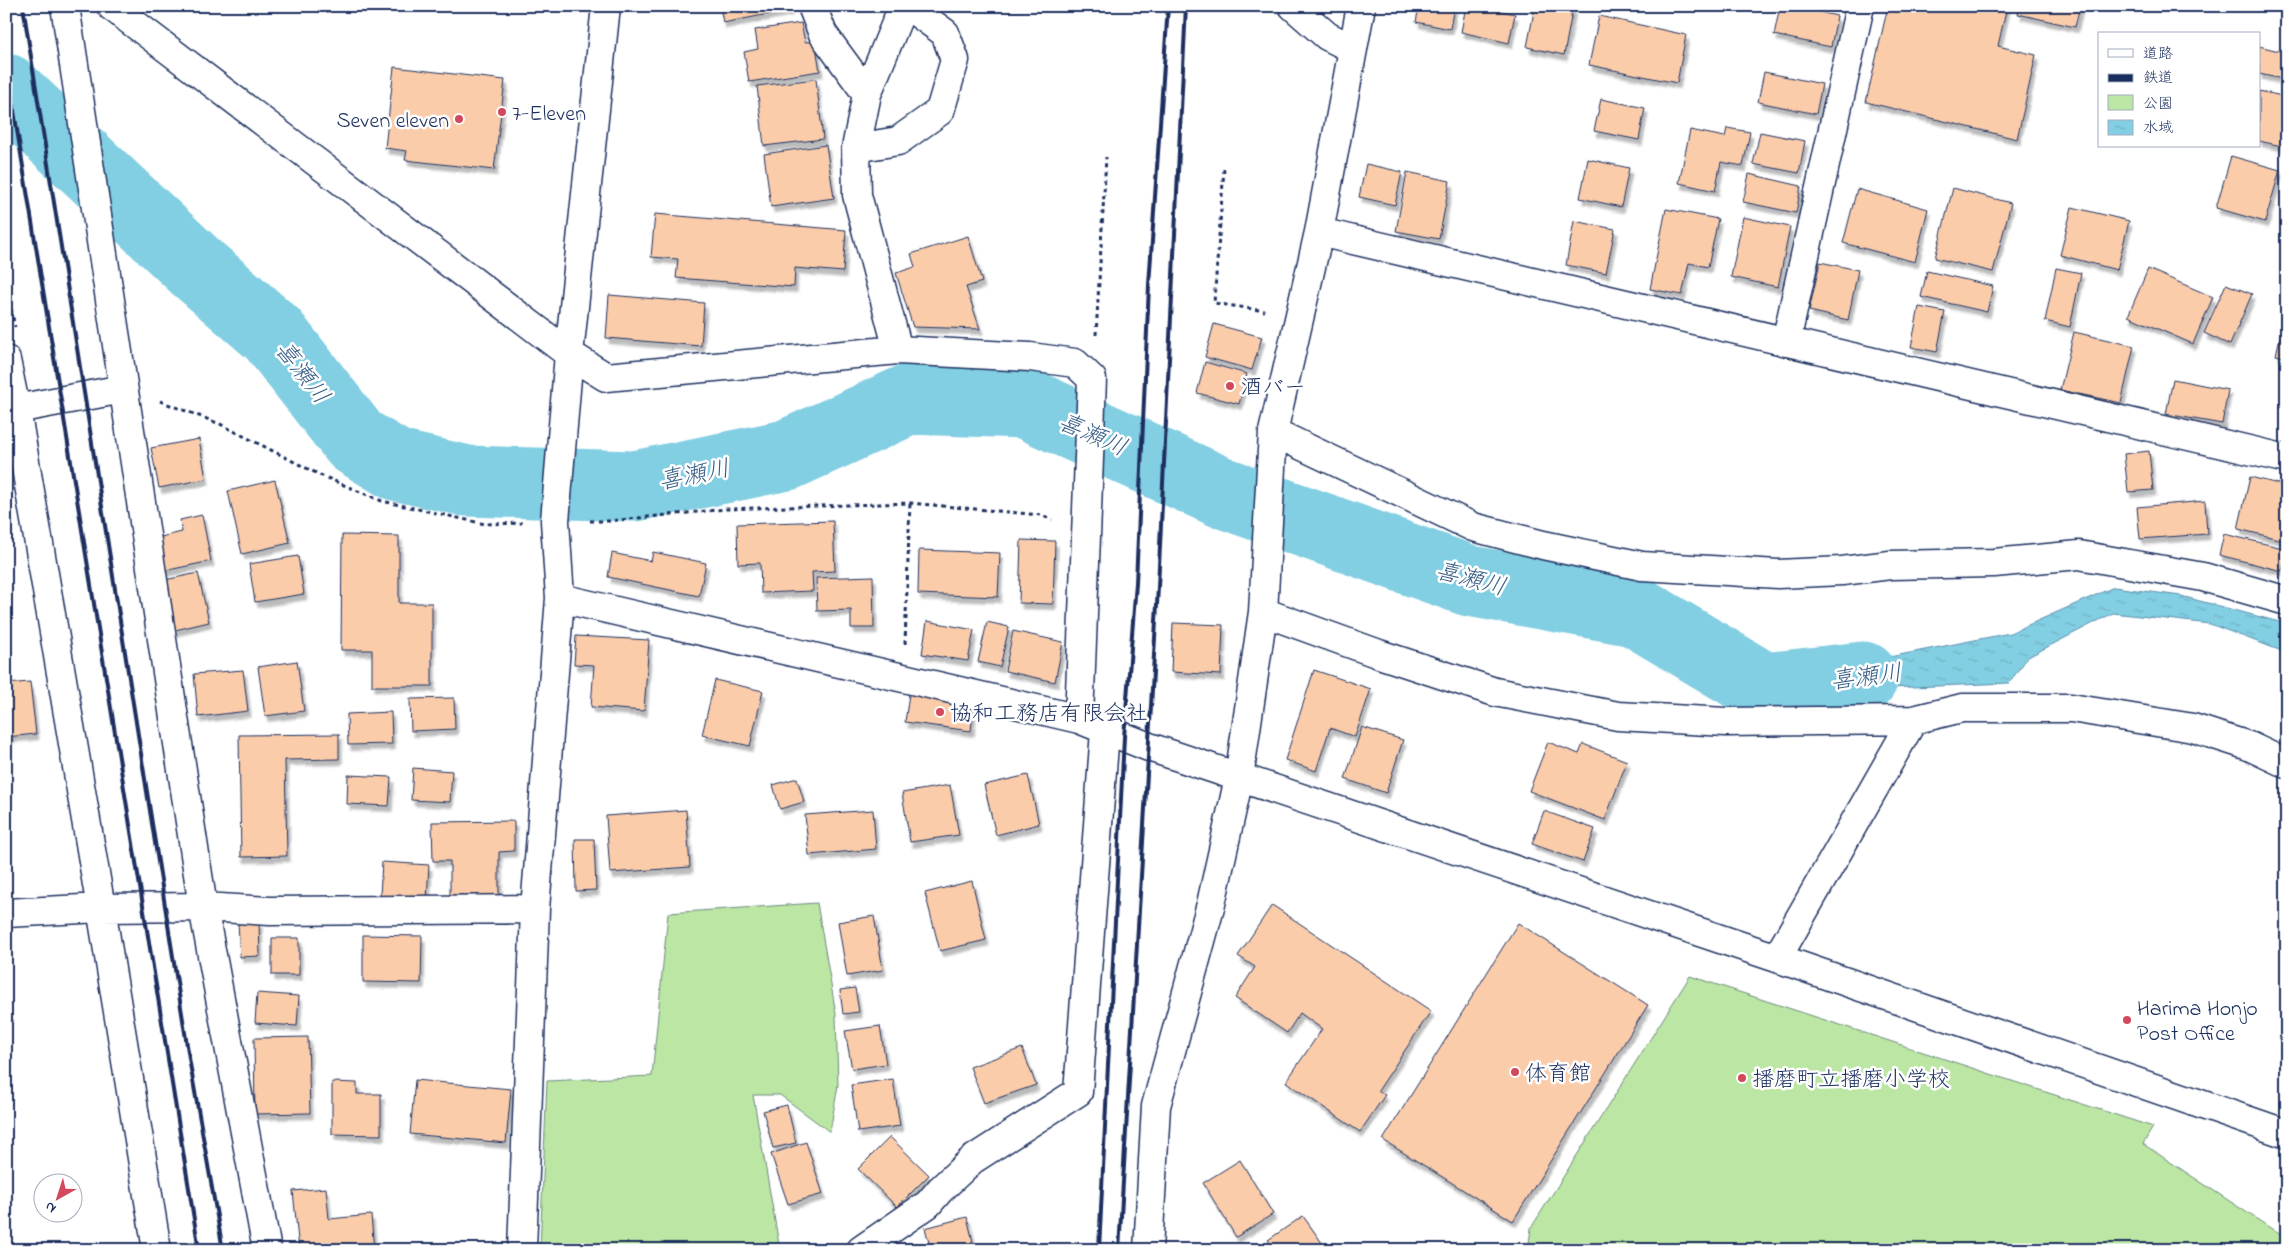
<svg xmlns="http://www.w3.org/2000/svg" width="2293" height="1256" font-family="'Indie Flower','Klee One',sans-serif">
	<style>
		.green { fill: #bce6a3; stroke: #6c8a80 }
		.water { fill: url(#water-ripples); stroke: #598ead }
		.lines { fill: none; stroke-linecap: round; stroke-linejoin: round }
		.river { stroke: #82cee2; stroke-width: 71 }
		.building { fill: #fbccaa; stroke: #1b2f5e; filter: url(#shadow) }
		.minor-casing { stroke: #1b2f5e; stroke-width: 31 }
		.path { stroke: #1b2f5e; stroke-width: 3; stroke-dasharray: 4 4; stroke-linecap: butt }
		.minor { stroke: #fff; stroke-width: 28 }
		.rail { stroke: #1b2f5e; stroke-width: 4 }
		.poi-dot { fill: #d1495b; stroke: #fff; stroke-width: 2 }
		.labels { text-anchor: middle; stroke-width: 5; stroke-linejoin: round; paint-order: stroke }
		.poi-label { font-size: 22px; fill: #1b2f5e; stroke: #fff; text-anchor: start }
		.water-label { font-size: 24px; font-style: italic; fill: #3a5f86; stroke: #fff }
	</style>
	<defs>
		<pattern id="water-ripples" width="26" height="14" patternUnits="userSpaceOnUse" patternTransform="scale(1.25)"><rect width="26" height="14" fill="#82cee2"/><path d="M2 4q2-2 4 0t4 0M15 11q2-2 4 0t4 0" fill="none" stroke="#70b1c4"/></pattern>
		<filter id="shadow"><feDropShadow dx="3" dy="5.5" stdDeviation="1" flood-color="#0004"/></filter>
	</defs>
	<rect width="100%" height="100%" fill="#fff"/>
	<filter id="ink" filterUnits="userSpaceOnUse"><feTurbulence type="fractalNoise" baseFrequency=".02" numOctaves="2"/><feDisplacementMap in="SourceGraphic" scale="10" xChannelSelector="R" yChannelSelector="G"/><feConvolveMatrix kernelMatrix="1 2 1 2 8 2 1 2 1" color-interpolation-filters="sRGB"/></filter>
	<g filter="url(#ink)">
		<path class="green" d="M817,903L836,1014L838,1085L830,1132L780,1095H753L780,1250H540L547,1081L652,1076L668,913Z
			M1690,976L2153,1127L2143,1144L2287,1239V1250H1528L1531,1228Z"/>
		<path class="water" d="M2114,587L2181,596L2287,624V653L2210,624L2113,613L2028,657L2009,683L1792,692L1762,688L1789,677L2010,633Z"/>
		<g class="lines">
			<path class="river" d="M6,89L198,269L273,334L356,441L396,465L467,481L635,486L787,455L910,399L1025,403L1221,492L1470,581L1635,611L1764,688L1863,677"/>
		</g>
		<path class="building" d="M720,6H789V10L723,23Z
			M1419,6H1454L1450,29L1416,22Z
			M1466,6H1480L1515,14L1509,43L1461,32Z
			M1535,6L1573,7L1564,55L1527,47Z
			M1780,6H1792L1837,16L1831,47L1774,35Z
			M1888,6H2007L1998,46L2036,55L2017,139L1866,102Z
			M2020,6H2080L2075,27L2018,14Z
			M1599,16L1686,35L1677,83L1589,65Z
			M801,23L805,42L815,41L820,71L749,82L744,52L758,49L755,30Z
			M2259,46L2287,53V80L2259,74Z
			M394,67L505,80L494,170L405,160L407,151L385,148Z
			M1764,72L1822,84L1816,114L1758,102Z
			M816,79L823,139L764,146L757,86Z
			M2259,91L2287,97L2286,147L2259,141Z
			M1601,99L1645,108L1639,140L1594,131Z
			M1727,128L1750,132L1743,166L1721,162L1715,191L1679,183L1690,130L1725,137Z
			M1760,132L1805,141L1799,173L1753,164Z
			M826,145L834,198L771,207L764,154Z
			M2231,156L2280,170L2265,222L2216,208Z
			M1588,159L1629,168L1621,207L1580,198Z
			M1366,164L1402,172L1395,205L1359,197Z
			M1407,172L1450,181L1439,239L1396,231Z
			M1749,174L1801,186L1796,213L1743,202Z
			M1953,188L2011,203L1993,272L1935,258Z
			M1857,189L1928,209L1915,262L1843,243Z
			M2072,207L2129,221L2117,270L2060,255Z
			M1666,209L1718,219L1708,267L1689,263L1682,295L1650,289Z
			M655,214L846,230L843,272L795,268L794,287L676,278L678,259L651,257Z
			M1743,217L1790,227L1778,287L1731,277Z
			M1574,221L1615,229L1606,273L1566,265Z
			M968,236L982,282L966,287L980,329L913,327L896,273L915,267L911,254Z
			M1820,262L1858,270L1848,320L1809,311Z
			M2056,268L2081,273L2070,327L2045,321Z
			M2148,269L2213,297L2193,344L2128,316Z
			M1927,271L1993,286L1987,312L1921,297Z
			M2226,284L2252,294L2230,345L2204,333Z
			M609,295L704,303L701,346L606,338Z
			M2287,306V358L2276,355Z
			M1919,307L1945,312L1937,352L1911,347Z
			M1214,324L1262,337L1252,370L1205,357Z
			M2074,332L2134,346L2121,403L2060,390Z
			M1205,362L1247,374L1239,404L1197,393Z
			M2173,379L2228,390L2222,424L2166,414Z
			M199,439L206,479L159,488L151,448Z
			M2149,451L2153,490L2128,492L2124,454Z
			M2250,477L2287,486L2283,507L2287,508V541L2238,529Z
			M275,480L290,543L242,554L228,491Z
			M2205,501L2207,534L2140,539L2137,507Z
			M202,515L211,561L159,572L152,539L182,532L180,520Z
			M833,521L835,571L812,572L813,591L761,593L760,563L738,564L737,524Z
			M2224,534L2287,549L2282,571L2219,555Z
			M342,535L399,536V603H432V686H372V650H341Z
			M1021,540L1055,541L1053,604L1019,603Z
			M919,550L1000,553L998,597L918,594Z
			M653,552L706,563L699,596L608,577L612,553L651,561Z
			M298,556L304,594L255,602L249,564Z
			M198,573L209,622L171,631L160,581Z
			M873,576L874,628H851V610L817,611L816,578Z
			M927,621L974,630L968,661L922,654Z
			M987,622L1009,627L1000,667L978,662Z
			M1173,623L1223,625L1221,675L1171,672Z
			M1013,631L1063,642L1055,682L1005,671Z
			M576,636L649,640L644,711L591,707L594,665L574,664Z
			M297,661L304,711L265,716L258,667Z
			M243,670L248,711L198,717L194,674Z
			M1314,670L1371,689L1355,737L1330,728L1316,771L1285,760Z
			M715,680L763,691L750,746L702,735Z
			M30,682L36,734L6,737V684Z
			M909,694L974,702L971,731L905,722Z
			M454,698L455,729L411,731L410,699Z
			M391,712L392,744L348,745L347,714Z
			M1362,727L1403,740L1386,793L1345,779Z
			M339,734V759L285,760L287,856L241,857L239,735Z
			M1548,742L1579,754L1583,744L1627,761L1605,820L1529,791Z
			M413,768L452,771L450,802L411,800Z
			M348,775L391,777L389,806L347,804Z
			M1028,775L1039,824L996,835L984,785Z
			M797,778L804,802L780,809L773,785Z
			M950,785L959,835L910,842L902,793Z
			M686,810L690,867L610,873L606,816Z
			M873,810L876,849L809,855L805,815Z
			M1544,811L1595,829L1583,862L1532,844Z
			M514,821V851L499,852V895H450V861H433L432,822Z
			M575,839H594L596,890L576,891Z
			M382,862L429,865L427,899L380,896Z
			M972,881L986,940L940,951L925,893Z
			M1272,905L1431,1011L1378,1091L1385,1095L1360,1132L1286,1082L1322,1029L1300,1013L1287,1033L1235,998L1255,967L1238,956Z
			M874,916L883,970L847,976L838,922Z
			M238,922H259L260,956L240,957Z
			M1518,923L1648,1005L1513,1221L1383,1140Z
			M363,935L422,936L421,983L363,982Z
			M272,938H299V975H272Z
			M855,988L859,1012L843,1014L840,990Z
			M257,993L299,996L297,1026L255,1023Z
			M880,1026L886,1064L852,1069L845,1031Z
			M308,1037L310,1113L255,1114L254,1038Z
			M1022,1048L1036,1085L984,1103L970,1067Z
			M893,1079L900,1126L858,1132L851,1085Z
			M415,1080L511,1089L506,1143L410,1134Z
			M332,1082L357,1083V1094H381V1135L332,1134Z
			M787,1105L796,1143L773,1148L763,1111Z
			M890,1137L929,1175L897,1207L858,1169Z
			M806,1142L823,1194L788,1204L771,1154Z
			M1240,1160L1273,1214L1236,1237L1203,1183Z
			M326,1188L329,1219L371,1215L374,1250H299L293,1191Z
			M1303,1216L1327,1250H1275L1268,1240Z
			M967,1217L975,1250H931L925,1228Z"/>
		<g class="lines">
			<defs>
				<path id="minor" d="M65,6L203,907L267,1250
					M111,6L569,354L606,377L898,350L1030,357L1075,363L1092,379L1079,719
					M812,6L823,34L867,94
					M1293,6L1327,36L1353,49
					M856,148L898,141L940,111L955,60L945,33L908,6
					M1319,232L2287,459
					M1786,342L1860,6
					M898,350L857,195L856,148L867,94L903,6
					M6,360L16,409L101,908L157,1250
					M16,409L123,389
					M1273,432L1473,527L1543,545L1642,566L1778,574L1842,571L1890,565L1994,563L2079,555L2203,577L2287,601
					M560,598L1079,719L1149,747L1777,958L2287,1134
					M1263,612L1379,654L1495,692L1618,716L1726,722L1913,720L1962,708H2071L2193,728L2249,746L2287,764
					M6,913L101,908L203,907L270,911L535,909
					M1777,958L1913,720
					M522,1250L535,909L560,598L555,521L569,354L606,6
					M861,1250L928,1204L940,1190L972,1160L1078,1092L1105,731
					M1148,1250L1156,1106L1211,904L1239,778L1263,612L1273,432L1319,232L1361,6"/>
			</defs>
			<use href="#minor" class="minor-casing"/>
			<path class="path" d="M1224,169L1214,303L1265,311
				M6,286L15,327
				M1096,335L1106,157
				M160,401L220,424L320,475L382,501L485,524L522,523
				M590,521H609L726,509L910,503L1041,515L1052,520
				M905,644L910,503"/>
			<use href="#minor" class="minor"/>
			<path class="rail" d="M23,6L189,1058L223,1250
				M6,62L199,1250
				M1099,1250L1124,737L1136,583L1149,285L1168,6
				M1119,1250L1158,587L1186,6"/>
		</g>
	</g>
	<g class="poi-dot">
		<circle cx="502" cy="112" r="5"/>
		<circle cx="459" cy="119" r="5"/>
		<circle cx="1230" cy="386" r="5"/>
		<circle cx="940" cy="712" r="5"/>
		<circle cx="2127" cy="1020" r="5"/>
		<circle cx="1515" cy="1072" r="5"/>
		<circle cx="1742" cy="1078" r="5"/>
	</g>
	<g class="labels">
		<g class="poi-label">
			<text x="512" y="120">7-Eleven</text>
			<text x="449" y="127" text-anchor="end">Seven eleven</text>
			<text x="1240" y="394">酒バー</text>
			<text x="950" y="720">協和工務店有限会社</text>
			<text x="2137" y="1015">Harima Honjo<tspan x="2137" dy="25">Post Office</tspan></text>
			<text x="1525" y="1080">体育館</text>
			<text x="1752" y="1086">播磨町立播磨小学校</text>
		</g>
		<g class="water-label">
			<text transform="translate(303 372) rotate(52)" y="8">喜瀬川</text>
			<text transform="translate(1093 434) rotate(24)" y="8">喜瀬川</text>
			<text transform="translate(694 474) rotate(-11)" y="8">喜瀬川</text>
			<text transform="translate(1471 578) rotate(15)" y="8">喜瀬川</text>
			<text transform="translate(1866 676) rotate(-7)" y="8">喜瀬川</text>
		</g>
	</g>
	<rect width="2293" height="1256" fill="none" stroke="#fff" stroke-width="25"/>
	<rect x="12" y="12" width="2268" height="1231" fill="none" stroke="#1b2f5e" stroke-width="2" filter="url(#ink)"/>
	<rect x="2098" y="32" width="162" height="115" fill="#ffffff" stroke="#a4acbf"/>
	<rect x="2108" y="49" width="25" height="8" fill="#ffffff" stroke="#a4acbf"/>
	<text x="2143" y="58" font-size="15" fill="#1b2f5e">道路</text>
	<rect x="2108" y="74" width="25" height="8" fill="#1b2f5e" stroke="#a4acbf"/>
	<text x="2143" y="82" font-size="15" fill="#1b2f5e">鉄道</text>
	<rect x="2108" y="95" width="25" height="15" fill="#bce6a3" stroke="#a4acbf"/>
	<text x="2143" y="108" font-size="15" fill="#1b2f5e">公園</text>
	<rect x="2108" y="120" width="25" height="15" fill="url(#water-ripples)" stroke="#a4acbf"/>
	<text x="2143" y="132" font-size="15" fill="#1b2f5e">水域</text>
	<g transform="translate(58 1198) rotate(219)"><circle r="24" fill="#ffffff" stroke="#a4acbf"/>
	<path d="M0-4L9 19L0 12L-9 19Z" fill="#d1495b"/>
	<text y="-8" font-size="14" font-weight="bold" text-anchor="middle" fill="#1b2f5e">N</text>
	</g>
</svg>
